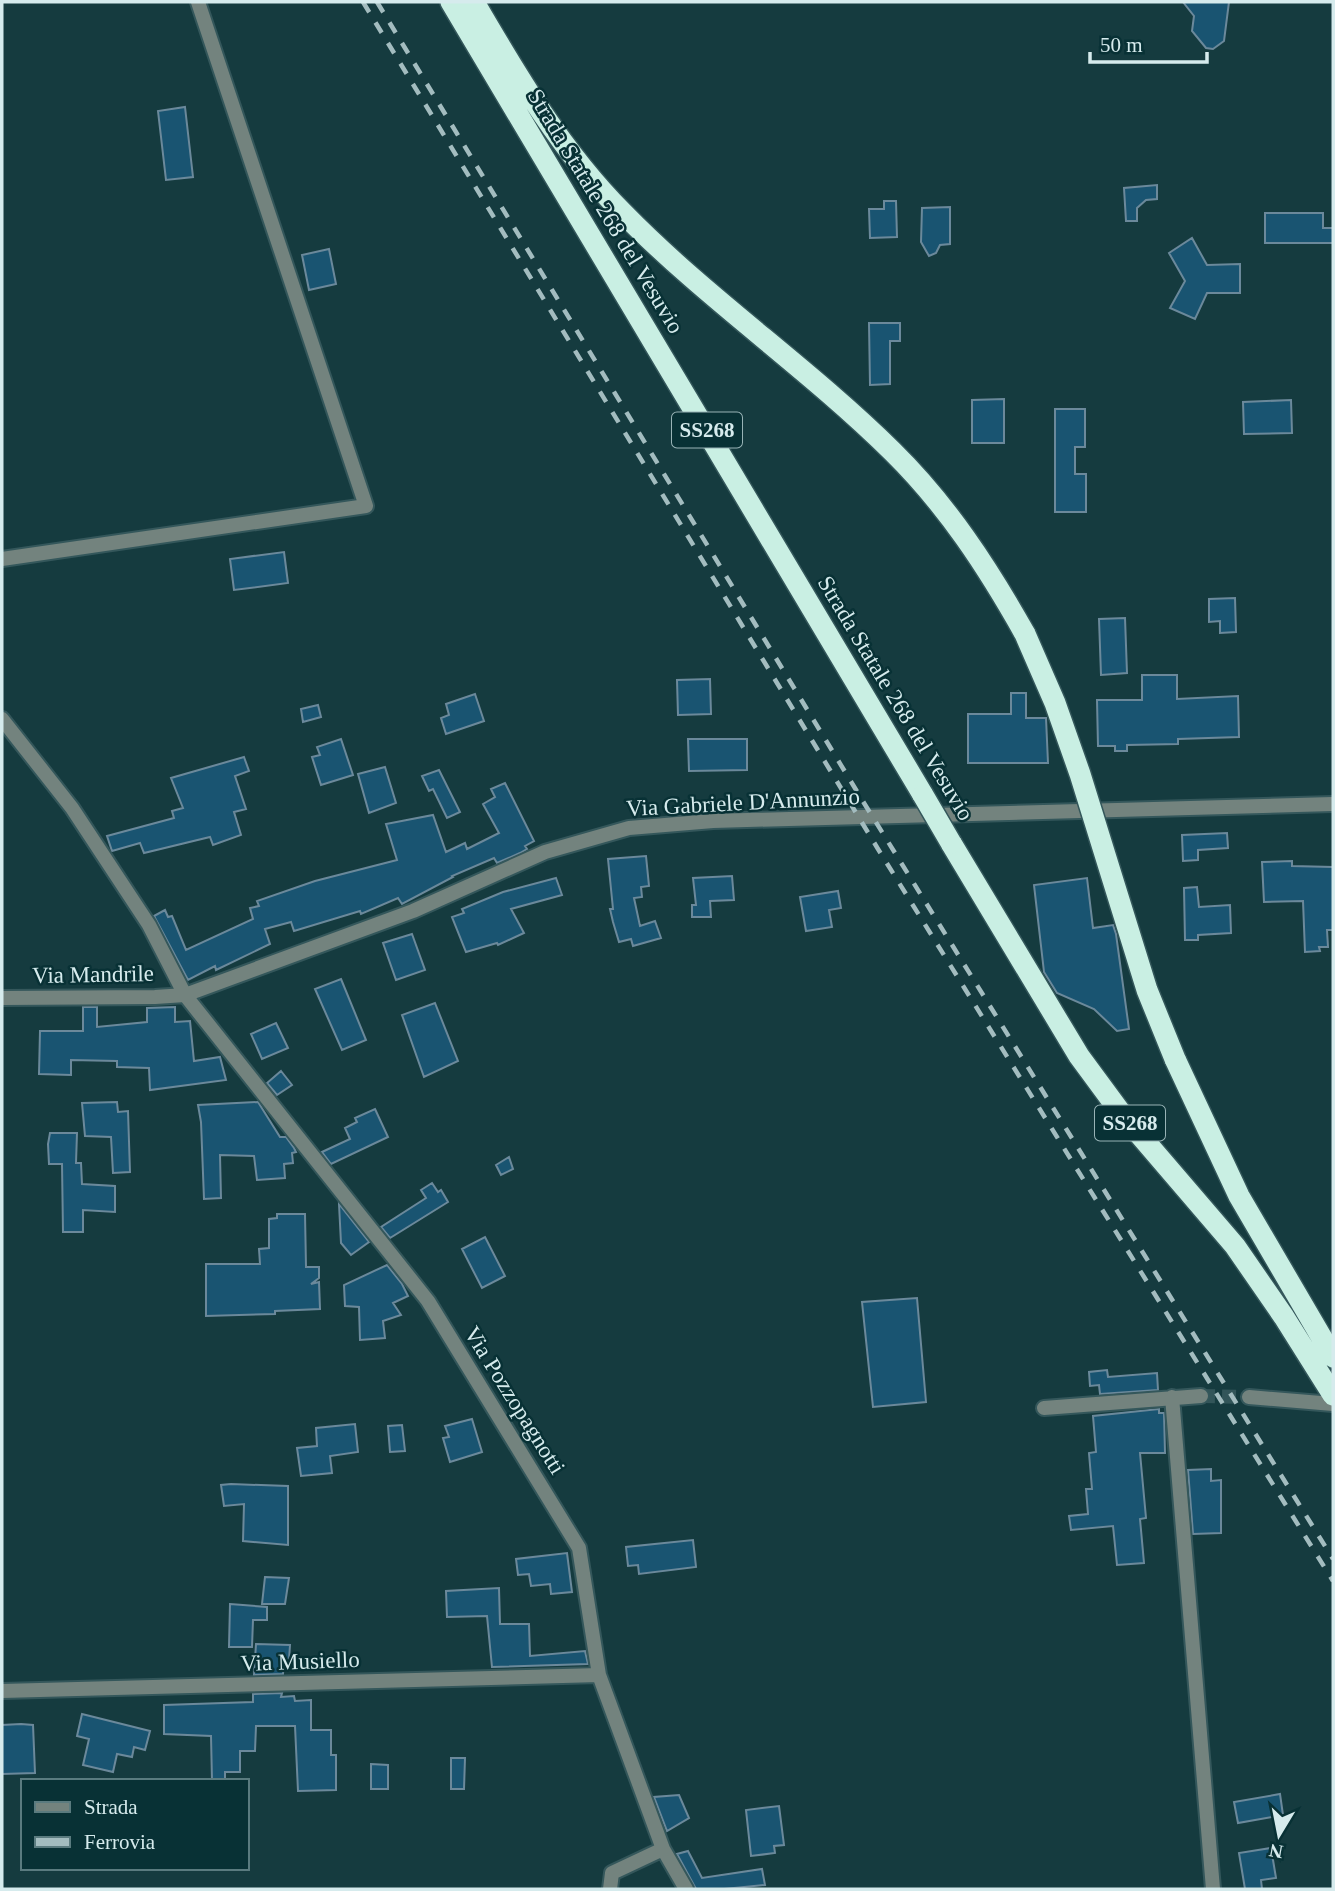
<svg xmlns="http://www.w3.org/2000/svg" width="1335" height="1891" font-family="Georgia,serif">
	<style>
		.building { fill: #195471; stroke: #6b899b; stroke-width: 2 }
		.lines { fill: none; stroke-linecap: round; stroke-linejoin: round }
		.street-tunnel { stroke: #325559; stroke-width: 14; stroke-dasharray: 14 7; stroke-linecap: butt }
		.street-casing { stroke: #34575b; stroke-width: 18 }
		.highway-casing { stroke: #34575b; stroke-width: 24 }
		.street { stroke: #73837e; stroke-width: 14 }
		.highway { stroke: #c9efe3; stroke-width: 21 }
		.rail { stroke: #a3bcbf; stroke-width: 4.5; stroke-dasharray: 12 12; stroke-linecap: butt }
		.highway-bridge-casing { stroke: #34575b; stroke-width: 24; stroke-linecap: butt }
		.highway-bridge { stroke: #c9efe3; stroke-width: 21 }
		.labels { text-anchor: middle; stroke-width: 5; stroke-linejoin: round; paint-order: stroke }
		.shield { fill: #083135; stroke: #98b3b6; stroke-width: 2 }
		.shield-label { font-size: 21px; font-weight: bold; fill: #d6ebed }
		.street-label { font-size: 23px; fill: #d6ebed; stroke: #083135 }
	</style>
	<rect width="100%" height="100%" fill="#153b3f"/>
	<path class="building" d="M1183,2H1229L1224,41L1213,49L1206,48L1192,31L1194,16Z
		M185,107L193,177L166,180L158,111Z
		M1157,185V199L1146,200L1137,208V221H1126L1124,188Z
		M884,201H896L897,237L870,238L869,209H884Z
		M950,207V244L940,245L936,253L929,256L921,242L922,208Z
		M1265,213H1323V228H1333V243H1265Z
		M1192,238L1207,265L1240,264V293H1207L1195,319L1170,308L1185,281L1169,253Z
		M329,249L336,284L309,290L302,255Z
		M869,323H900V341H890V384L870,385Z
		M1004,399V443H972V400Z
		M1291,400L1292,433L1244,434L1243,402Z
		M1055,409H1085V447H1075V474H1086V512H1055Z
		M284,552L288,583L234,590L230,559Z
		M1235,598L1236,632L1220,633V621L1209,622V599Z
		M1125,618L1127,673L1101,675L1099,619Z
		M1142,675H1177V699L1238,696L1239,737L1178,739V744L1127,745V751H1115V746H1098L1097,700H1142Z
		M710,679L711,714L678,715L677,680Z
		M1011,693H1026V718H1046L1048,763H968V714H1011Z
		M475,694L484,721L446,734L441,718L449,715L446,704Z
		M318,705L321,717L303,722L301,709Z
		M341,739L353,775L321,785L312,757L320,755L317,747Z
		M688,739H747V770L689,771Z
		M244,757L249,771L235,776L246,809L234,812L241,835L213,845L210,837L144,853L140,843L112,851L107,836L174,818L172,811L183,808L171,778Z
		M385,767L396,803L369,813L358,774Z
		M439,770L460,812L447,818L433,789L429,791L422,776Z
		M505,783L534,841L525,846L527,849L520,853L497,863L494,858L452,876L453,877L402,904L398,898L361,914L360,911L294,931L291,922L265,929L270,944L216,970L215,966L188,980L154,916L165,910L168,917L172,916L186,950L253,919L250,908L259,906L257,901L315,881L397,860L386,824L433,815L446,852L465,843L467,849L499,833L483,804L495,797L491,789Z
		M1227,833L1228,848L1198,850V860L1183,861L1182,835Z
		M646,856L649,886L641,887L642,897L634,898L640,926L655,921L661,938L633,946L631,939L619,942L613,922L610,909H613L608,859Z
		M1292,861V866L1333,867V930H1327L1328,947H1319L1320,951L1305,952L1303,901L1264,902L1262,862Z
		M732,876L734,900L710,901L711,917H692V905H696L693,878Z
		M556,878L562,895L511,909L524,933L498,945L497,943L466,952L452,917L464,913L462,909L503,892Z
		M1087,878L1093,928L1113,925L1116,934L1129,1029L1117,1031L1094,1009L1057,993L1044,972L1034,885Z
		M1197,887L1199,907L1230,905L1231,933L1198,935V940H1185L1184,888Z
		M838,891L841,908L829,910L832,927L806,931L800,897Z
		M412,934L425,970L396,980L383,943Z
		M341,979L366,1040L342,1050L315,989Z
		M435,1003L458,1061L424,1077L402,1015Z
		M83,1007H97V1027L147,1022V1008L175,1007V1022L190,1021L194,1061L220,1057L226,1080L150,1090L149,1068L117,1067V1061L71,1060V1075L39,1074L40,1031H83Z
		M276,1023L288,1048L262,1059L251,1034Z
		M281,1071L292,1085L277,1095L267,1083Z
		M117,1102L118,1112L128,1111L130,1172L113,1173L111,1137L85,1136L82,1103Z
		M258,1102L280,1137H286L294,1148L296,1152L292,1153L293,1163L284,1164L285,1178L257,1180L254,1156L220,1155L221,1198L204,1199L201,1122L198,1105Z
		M375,1109L388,1137L331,1164L322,1152L350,1139L345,1128L357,1122L355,1118Z
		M50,1133H77L76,1163H81L82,1184L115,1186V1212L83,1210V1232H63L62,1164H49L48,1144Z
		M509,1157L513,1169L501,1175L496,1165Z
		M432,1183L438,1192L441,1190L448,1202L390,1238L381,1227L426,1198L421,1190Z
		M339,1204L369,1242L351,1255L341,1243Z
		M277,1214H305L306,1267H319V1278L311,1284L319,1282L320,1309L275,1311V1314L206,1316V1264H260L259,1249L269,1248V1219L277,1218Z
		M485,1237L505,1276L482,1288L462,1249Z
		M387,1265L402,1284L408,1296L393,1303L401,1315L383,1321L385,1338L360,1340L359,1307L345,1306L344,1285Z
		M917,1298L926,1402L873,1407L862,1302Z
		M1107,1370L1108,1377L1157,1373L1158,1390L1100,1394L1099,1385L1090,1386L1089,1372Z
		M1159,1409V1413H1164L1165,1453H1140L1146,1518L1140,1519L1144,1563L1117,1565L1113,1526L1071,1530L1069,1516L1088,1514L1086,1489H1092L1089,1453L1096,1452L1093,1416Z
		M472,1419L482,1452L450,1462L443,1438L449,1437L445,1426Z
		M355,1424L358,1452L330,1456L332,1473L301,1476L297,1448L317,1446L316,1428Z
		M402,1425L405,1451L390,1452L388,1426Z
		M1211,1469V1481L1221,1480V1533L1193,1534L1188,1470Z
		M231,1484L288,1486V1545L243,1541L244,1504L224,1506L221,1485Z
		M693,1540L696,1567L639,1574L638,1565L628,1566L626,1547Z
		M567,1553L572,1592L551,1594L550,1584L531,1586L529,1574L518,1575L516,1559Z
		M265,1577L289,1578L285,1604H262Z
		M499,1588L500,1624H529L530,1656L585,1651L588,1664L492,1667L487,1616L447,1617L446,1591Z
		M230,1604L267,1607V1620H253L252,1647H229Z
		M256,1644L290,1645L289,1660L284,1659L283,1674L254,1675Z
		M282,1693L281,1697L294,1696L295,1701L311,1700V1730H331V1755H336V1790L298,1791L295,1726H256L255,1751H240V1772H225V1781H212L211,1736L164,1734V1705L253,1702V1694Z
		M82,1714L150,1731L145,1750L134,1747L132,1757L117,1754L113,1772L83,1765L89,1739L77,1736Z
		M21,1724L33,1725L35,1773L2,1774V1725Z
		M451,1758H465L464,1789H451Z
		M371,1764L388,1765V1789H371Z
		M1280,1794L1283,1815L1238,1823L1234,1802Z
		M679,1795L689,1818L667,1831L654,1797Z
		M779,1806L784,1845L774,1846L775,1853L751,1856L746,1810Z
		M1271,1848L1276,1878L1261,1880L1262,1889H1245L1239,1853Z
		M688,1851L702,1878L762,1869L765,1885L724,1889H696L677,1854Z"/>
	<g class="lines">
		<path class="street-tunnel" d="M1201,1396L1249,1397"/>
		<defs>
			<path id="street" d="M2,559L366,506L198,2
				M2,719L72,808L149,925L185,995L428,1301L579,1548L599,1675L663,1849L686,1889
				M2,998L155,997L185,995L413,911L545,852L629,828L713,821L1333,804
				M1172,1397L1213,1889
				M1249,1397L1333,1404
				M1044,1408L1201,1396
				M2,1691L599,1675
				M610,1889L612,1873L663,1849"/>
			<path id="highway" d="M451,2L923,795
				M474,2C517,76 562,152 623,213C707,299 807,367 892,451C947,505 988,568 1025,634
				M951,843L1079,1056L1121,1113L1235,1246L1284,1317L1333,1395
				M1175,1059L1239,1196L1333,1357"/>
		</defs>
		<use href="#street" class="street-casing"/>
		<use href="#highway" class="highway-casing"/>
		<use href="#street" class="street"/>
		<use href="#highway" class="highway"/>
		<path class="rail" d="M363,2L878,849L1333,1581
			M377,2L864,803L1333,1559"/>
		<defs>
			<path id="highway-bridge" d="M1025,634L1055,703L1080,774L1147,990L1175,1059
				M923,795L951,843"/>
		</defs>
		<use href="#highway-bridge" class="highway-bridge-casing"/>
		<use href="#highway-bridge" class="highway-bridge"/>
	</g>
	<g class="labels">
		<g class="shield">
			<rect x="672" y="412.5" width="70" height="35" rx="5"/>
			<rect x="1095" y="1105.5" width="70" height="35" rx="5"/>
		</g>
		<g class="shield-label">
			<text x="707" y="437">SS268</text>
			<text x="1130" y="1130">SS268</text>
		</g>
		<g class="street-label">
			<text transform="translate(606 211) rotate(59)" y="8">Strada Statale 268 del Vesuvio</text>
			<text transform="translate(896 698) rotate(59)" y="8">Strada Statale 268 del Vesuvio</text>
			<text transform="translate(743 802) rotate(-3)" y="8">Via Gabriele D'Annunzio</text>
			<text transform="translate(93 974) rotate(-1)" y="8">Via Mandrile</text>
			<text transform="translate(515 1400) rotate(58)" y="8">Via Pozzopagnotti</text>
			<text transform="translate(300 1661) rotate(-2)" y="8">Via Musiello</text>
		</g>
	</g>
	<rect width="1335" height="1891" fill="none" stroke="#d6ebed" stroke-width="7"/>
	<rect x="21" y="1779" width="228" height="91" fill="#083135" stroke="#5a7b7f" stroke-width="2"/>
	<rect x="35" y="1802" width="35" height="10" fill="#73837e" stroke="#5a7b7f" stroke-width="2"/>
	<text x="84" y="1814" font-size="21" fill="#d6ebed">Strada</text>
	<rect x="35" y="1837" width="35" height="10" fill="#a3bcbf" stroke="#5a7b7f" stroke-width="2"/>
	<text x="84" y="1849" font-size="21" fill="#d6ebed">Ferrovia</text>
	<g transform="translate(1279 1835) rotate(190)" stroke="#083135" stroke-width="5" paint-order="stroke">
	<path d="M0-5L12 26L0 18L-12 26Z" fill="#d6ebed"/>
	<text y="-10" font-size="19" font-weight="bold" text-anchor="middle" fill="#d6ebed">N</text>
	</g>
	<path d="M1090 52v10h117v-10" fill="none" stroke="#d6ebed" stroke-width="3.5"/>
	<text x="1100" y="52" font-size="21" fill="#d6ebed" stroke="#083135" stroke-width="5" paint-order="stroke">50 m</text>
</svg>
